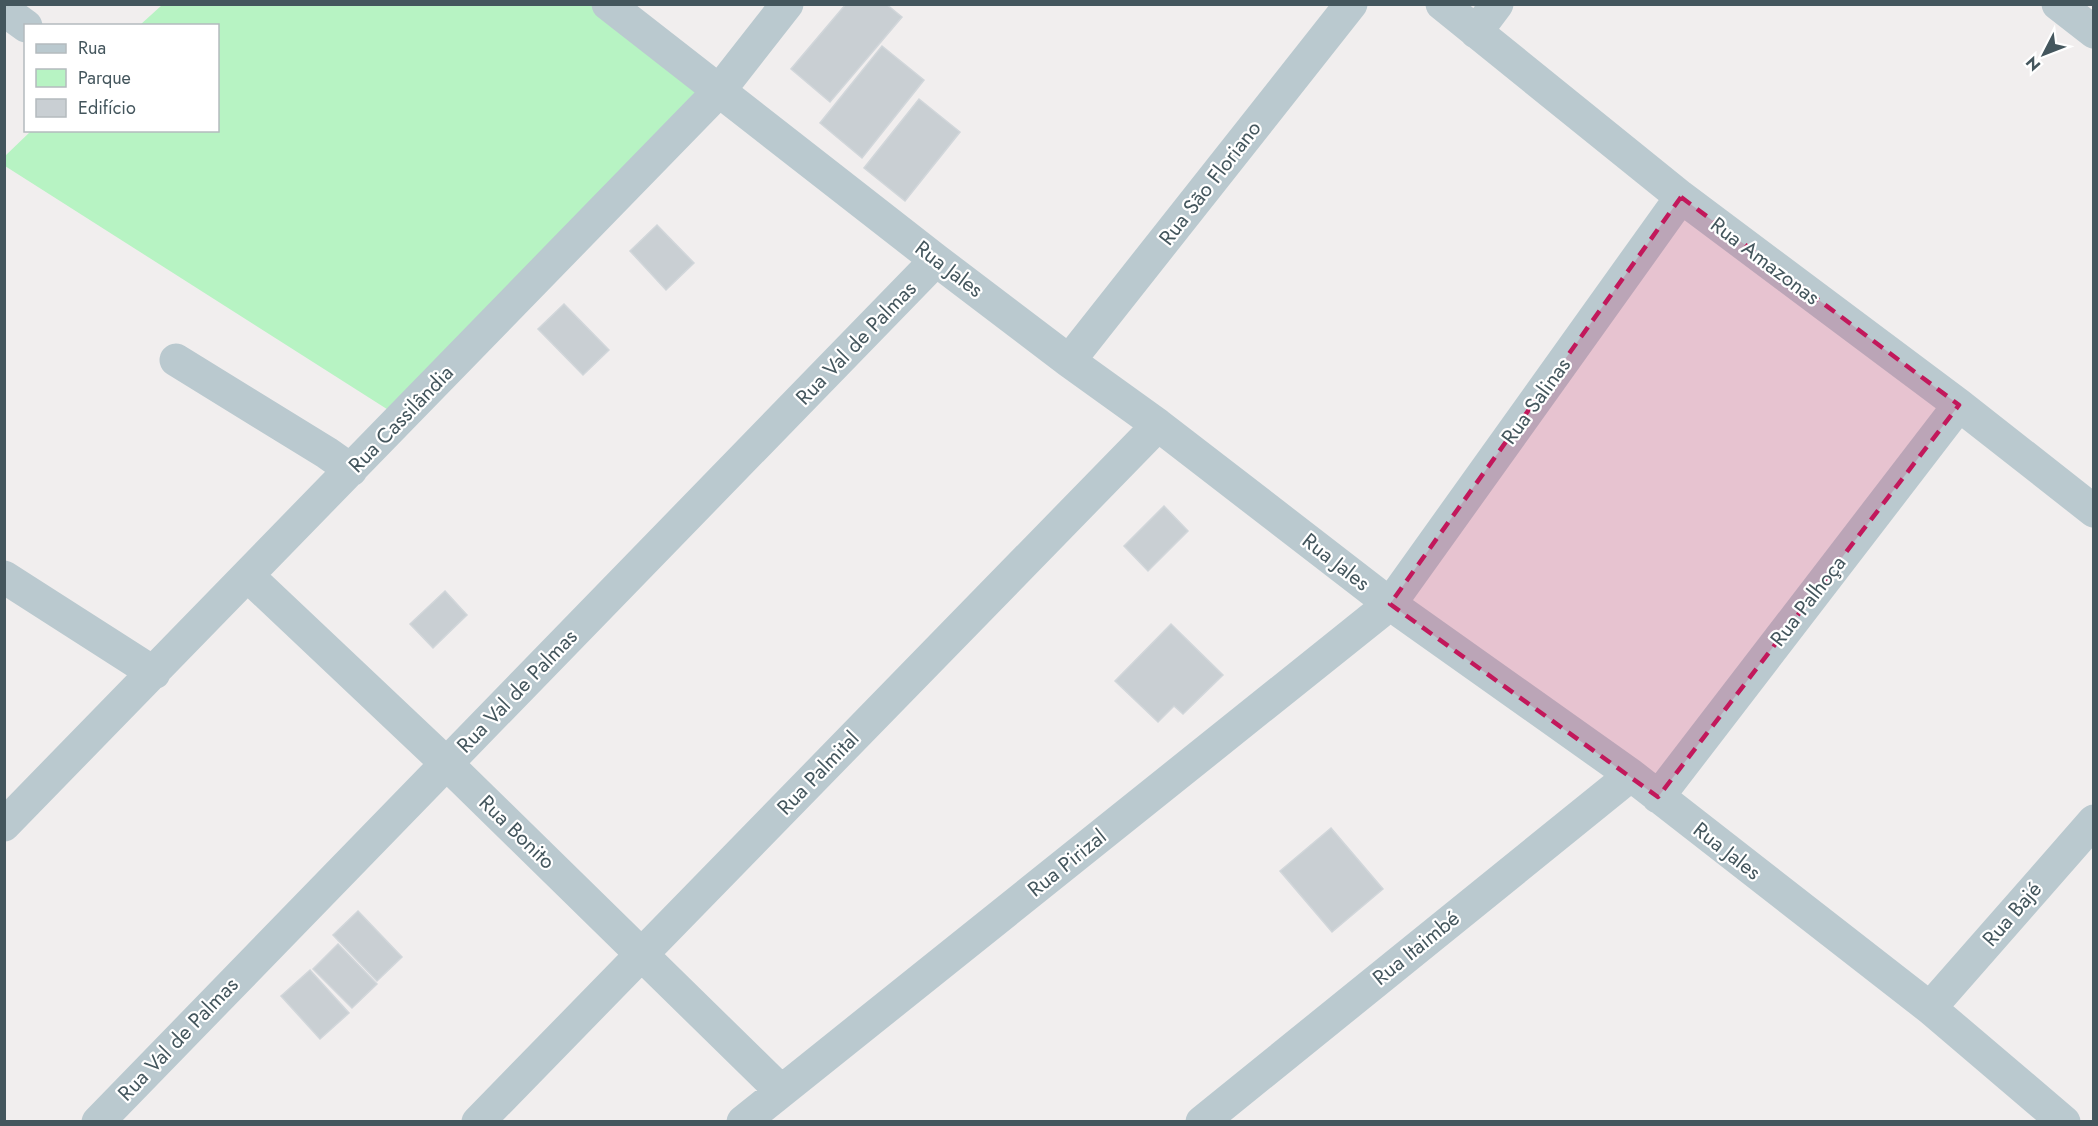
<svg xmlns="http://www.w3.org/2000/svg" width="2098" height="1126" font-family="Jost,sans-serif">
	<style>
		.green { fill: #b7f3c3 }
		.building { fill: #c9cfd3; stroke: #d1d6da; stroke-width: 1.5 }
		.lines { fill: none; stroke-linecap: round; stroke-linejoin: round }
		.minor { stroke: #bac9cf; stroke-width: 33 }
		.marked { fill: #c2185b; fill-opacity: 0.2; stroke: #c2185b; stroke-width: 4.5; stroke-dasharray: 12 8; stroke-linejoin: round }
		.labels { text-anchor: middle; stroke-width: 4.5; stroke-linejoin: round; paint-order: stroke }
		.street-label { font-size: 21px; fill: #44565d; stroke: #fff }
	</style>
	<rect width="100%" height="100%" fill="#f1eeee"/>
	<path class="green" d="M162,5H607L719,91L401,418L5,166V156L31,131L218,130V26L140,25Z"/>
	<path class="building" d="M846,4H886L902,17L830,102L791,69Z
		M882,46L924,80L862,158L820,123Z
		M919,99L960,132L905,201L864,168Z
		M657,225L694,263L666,290L630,251Z
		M564,304L609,350L583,375L538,329Z
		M1164,506L1188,531L1148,571L1124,546Z
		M445,591L467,615L433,648L410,624Z
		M1171,624L1223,675L1183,714L1174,706L1158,722L1115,681Z
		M1331,828L1383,889L1332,932L1280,871Z
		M358,911L402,957L377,981L333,935Z
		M338,944L377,984L352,1008L313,969Z
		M310,970L349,1013L320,1039L281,996Z"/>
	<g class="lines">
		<path class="minor" d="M608,4L936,260L1069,361L1158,425L1390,604L1631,775L1930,1008L2064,1122
			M1442,4L1681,197L1959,405L2094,511
			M2058,4L2094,32
			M4,10L26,26
			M1476,32L1497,4
			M176,360L327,453L351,470
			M1069,361L1351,4
			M248,576L446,763L781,1091
			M4,577L154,673
			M1658,797L1959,405
			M4,825L719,91L787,4
			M1930,1008L2094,821
			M98,1122L936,260
			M478,1122L1158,425
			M743,1122L1390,604L1681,197
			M1202,1122L1631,775"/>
	</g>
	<path class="marked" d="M1681,197L1959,405L1658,797L1390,604Z"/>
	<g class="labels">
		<g class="street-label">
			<text transform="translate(1210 183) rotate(-52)" y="7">Rua São Floriano</text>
			<text transform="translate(1765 261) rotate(37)" y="7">Rua Amazonas</text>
			<text transform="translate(949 269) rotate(37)" y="7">Rua Jales</text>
			<text transform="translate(856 343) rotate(-46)" y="7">Rua Val de Palmas</text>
			<text transform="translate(1536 401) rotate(-54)" y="7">Rua Salinas</text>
			<text transform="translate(401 419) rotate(-46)" y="7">Rua Cassilândia</text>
			<text transform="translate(1336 562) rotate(38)" y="7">Rua Jales</text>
			<text transform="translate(1808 601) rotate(-52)" y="7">Rua Palhoça</text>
			<text transform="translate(517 691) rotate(-46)" y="7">Rua Val de Palmas</text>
			<text transform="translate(818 773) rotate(-46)" y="7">Rua Palmital</text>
			<text transform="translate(517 832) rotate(44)" y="7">Rua Bonito</text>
			<text transform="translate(1727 851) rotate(38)" y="7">Rua Jales</text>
			<text transform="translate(1067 863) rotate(-39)" y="7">Rua Pirizal</text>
			<text transform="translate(2012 914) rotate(-49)" y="7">Rua Bajé</text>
			<text transform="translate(1416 948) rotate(-39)" y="7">Rua Itaimbé</text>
			<text transform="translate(178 1039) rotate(-46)" y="7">Rua Val de Palmas</text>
		</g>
	</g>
	<rect width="2098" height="1126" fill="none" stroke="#44565d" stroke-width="12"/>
	<rect x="24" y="24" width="195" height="108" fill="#ffffff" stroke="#b4bbbe" stroke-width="1.5"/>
	<rect x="36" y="44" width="30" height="9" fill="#bac9cf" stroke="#b4bbbe" stroke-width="1.5"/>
	<text x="78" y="54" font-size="18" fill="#44565d">Rua</text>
	<rect x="36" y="69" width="30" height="18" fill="#b7f3c3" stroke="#b4bbbe" stroke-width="1.5"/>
	<text x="78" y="84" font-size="18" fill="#44565d">Parque</text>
	<rect x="36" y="99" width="30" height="18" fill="#c9cfd3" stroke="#b4bbbe" stroke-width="1.5"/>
	<text x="78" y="114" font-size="18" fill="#44565d">Edifício</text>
	<g transform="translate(2044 54) rotate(228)" stroke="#ffffff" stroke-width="4.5" paint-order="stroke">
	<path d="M0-4.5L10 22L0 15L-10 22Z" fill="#44565d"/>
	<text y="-9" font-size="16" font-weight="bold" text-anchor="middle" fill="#44565d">N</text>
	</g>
</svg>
